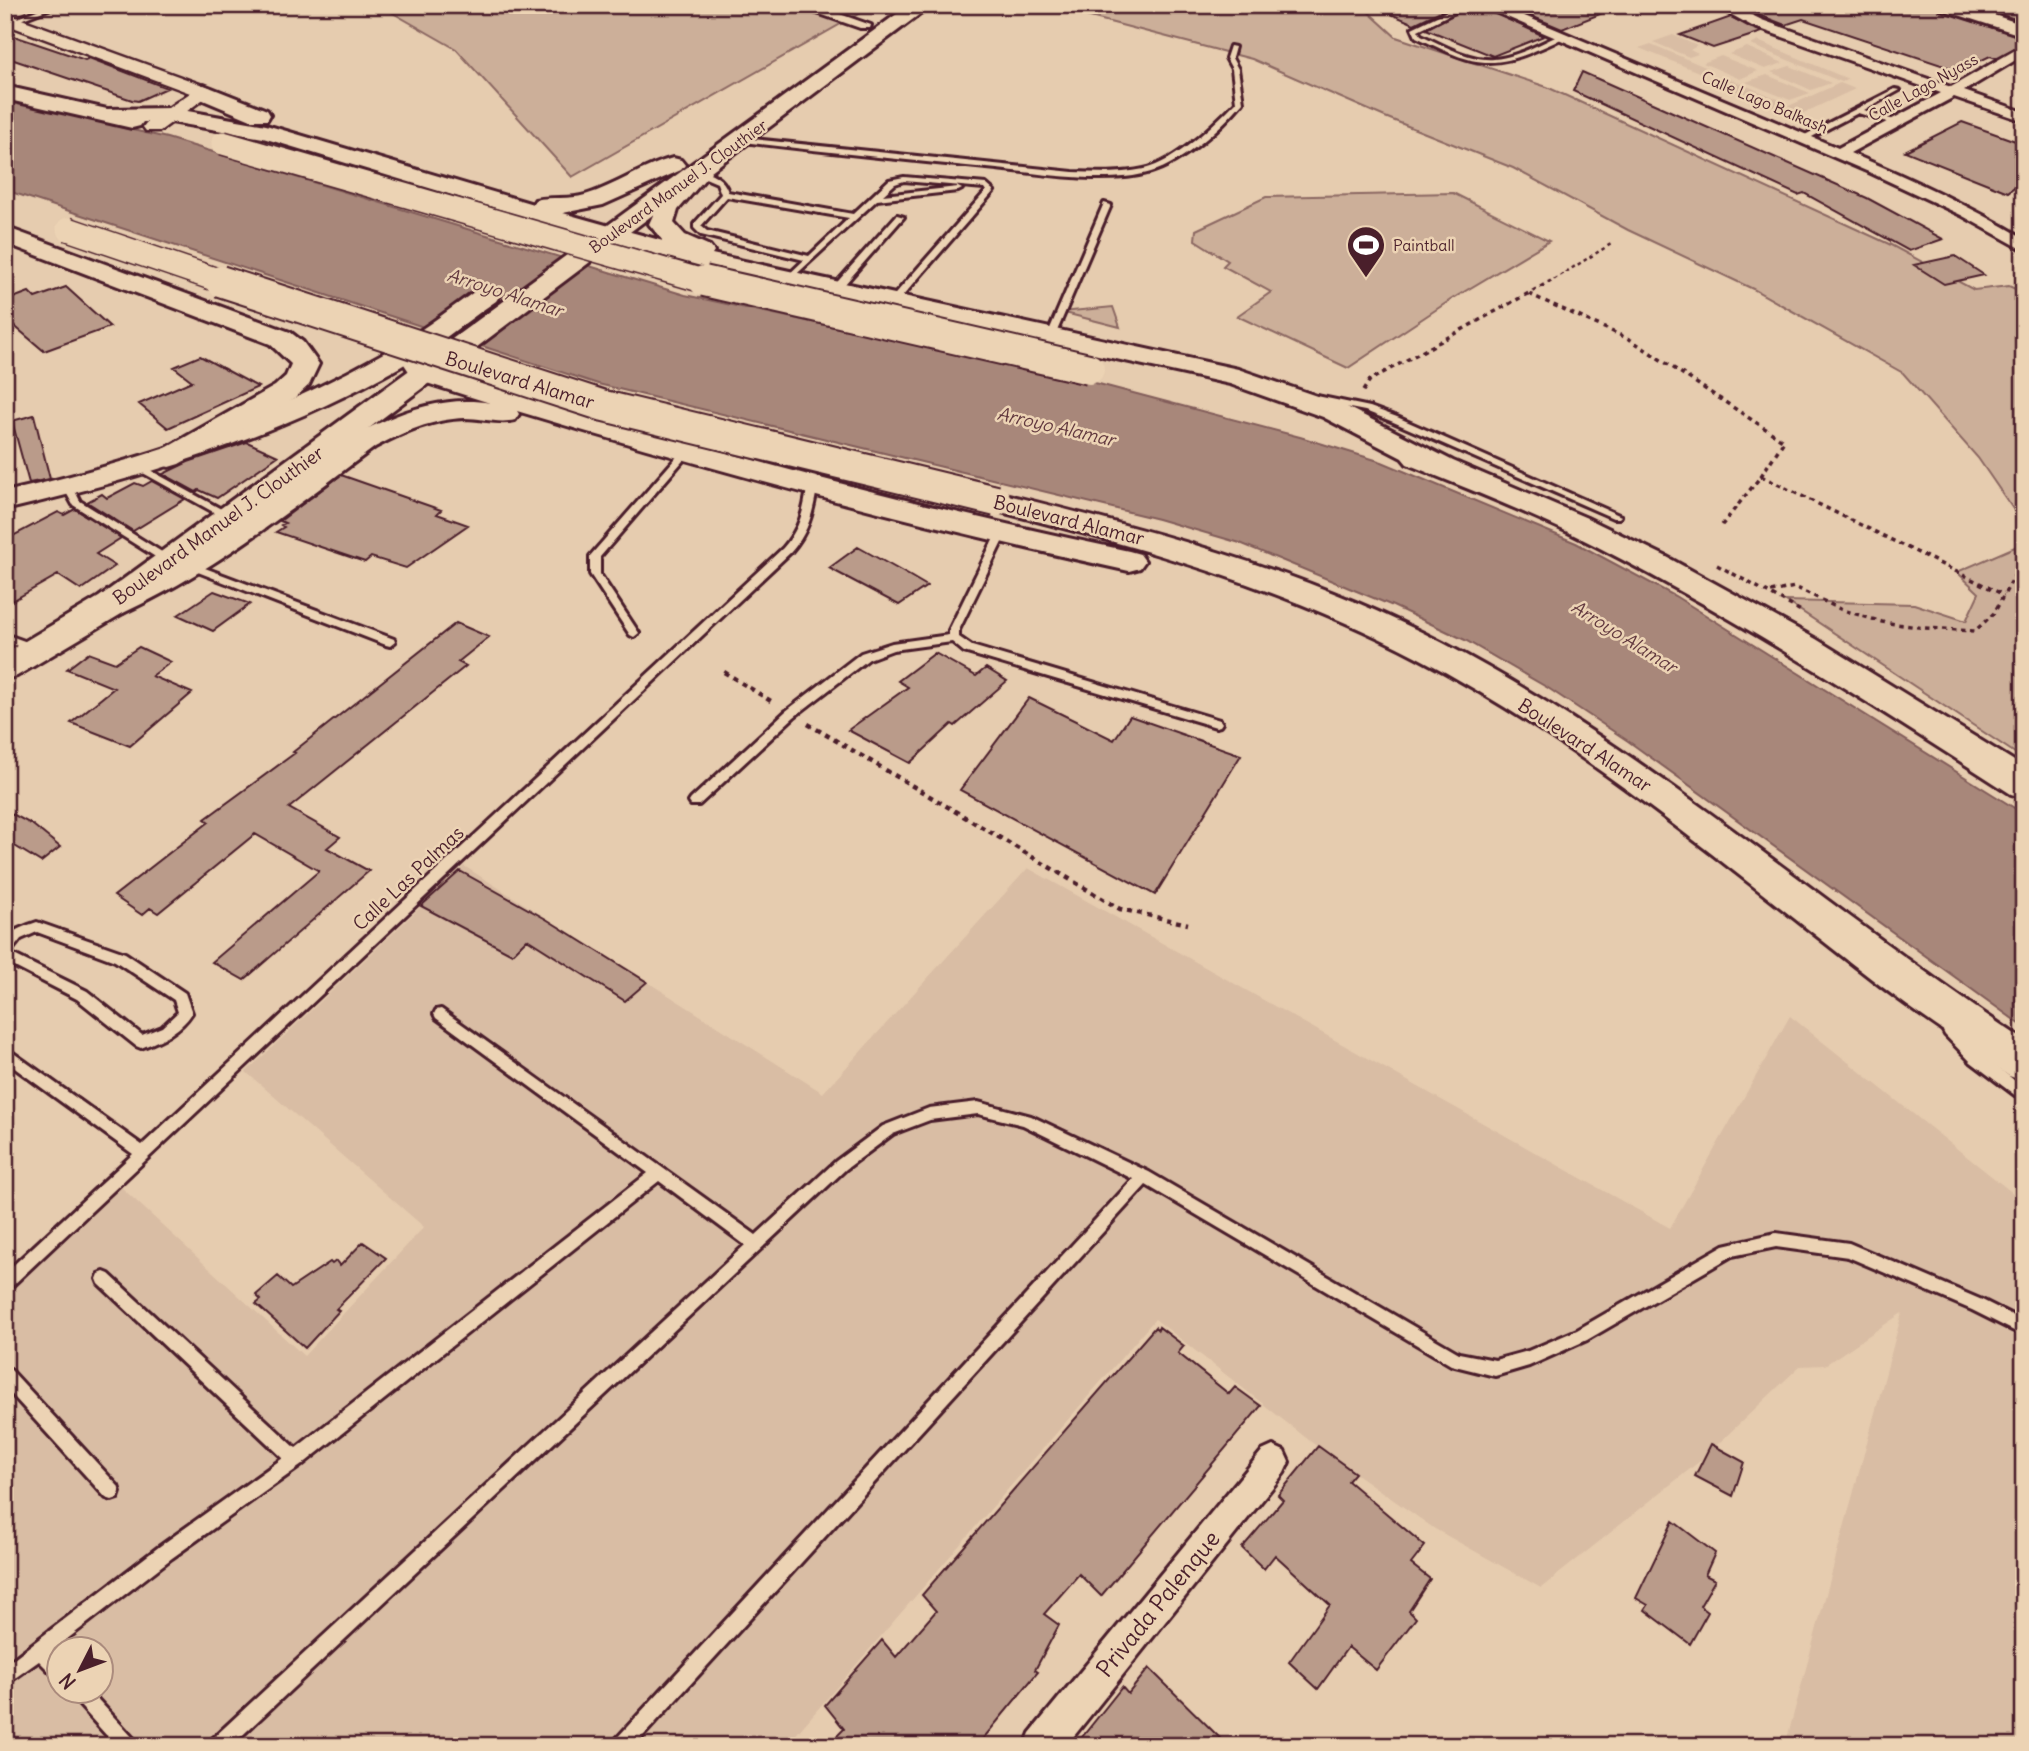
<svg xmlns="http://www.w3.org/2000/svg" width="2029" height="1751" font-family="Delius,sans-serif">
	<style>
		.built { fill: #d9bda4; fill-rule: evenodd }
		.green { fill: #ccaf99; stroke: #8b6762; stroke-width: 2 }
		.water { fill: #a8877a; stroke: #825d5a; stroke-width: 2 }
		.building { fill: #ba9b8a; stroke: #4a1f2b; stroke-width: 2 }
		.lines { fill: none; stroke-linecap: round; stroke-linejoin: round }
		.lane-casing { stroke: #4a1f2b; stroke-width: 6 }
		.street-casing { stroke: #4a1f2b; stroke-width: 6 }
		.secondary-casing { stroke: #4a1f2b; stroke-width: 5 }
		.primary-casing { stroke: #4a1f2b; stroke-width: 6 }
		.highway-casing { stroke: #4a1f2b; stroke-width: 6 }
		.path-far2 { stroke: #4a1f2b; stroke-width: 2.5; stroke-dasharray: 3.5 3.5; stroke-linecap: butt }
		.path-far1 { stroke: #4a1f2b; stroke-width: 3.5; stroke-dasharray: 4.5 4.5; stroke-linecap: butt }
		.path { stroke: #4a1f2b; stroke-width: 4.5; stroke-dasharray: 5 5; stroke-linecap: butt }
		.lane { fill: #ecd3b4; fill-rule: evenodd }
		.street { fill: #ecd3b4; fill-rule: evenodd }
		.secondary { fill: #ecd3b4; fill-rule: evenodd }
		.primary { fill: #ecd3b4; fill-rule: evenodd }
		.highway { fill: #ecd3b4; fill-rule: evenodd }
		.highway-bridge-far1-casing { stroke: #4a1f2b; stroke-width: 26; stroke-linecap: butt }
		.highway-bridge-casing { stroke: #4a1f2b; stroke-width: 34; stroke-linecap: butt }
		.highway-bridge-far1 { stroke: #ecd3b4; stroke-width: 23 }
		.highway-bridge { stroke: #ecd3b4; stroke-width: 30 }
		.labels { text-anchor: middle; stroke-width: 5; stroke-linejoin: round; paint-order: stroke }
		.far-street-label { font-size: 16px; fill: #4a1f2b; stroke: #ecd3b4 }
		.far-poi-label { font-size: 16px; fill: #4a1f2b; stroke: #ecd3b4; text-anchor: start }
		.far-water-label { font-size: 18px; font-style: italic; fill: #62393f; stroke: #ecd3b4 }
		.street-label { font-size: 19px; fill: #4a1f2b; stroke: #ecd3b4 }
		.near-street-label { font-size: 23px; fill: #4a1f2b; stroke: #ecd3b4 }
	</style>
	<rect width="100%" height="100%" fill="#e6ccaf"/>
	<filter id="ink" filterUnits="userSpaceOnUse"><feTurbulence type="fractalNoise" baseFrequency=".0143" numOctaves="2"/><feDisplacementMap in="SourceGraphic" scale="14" xChannelSelector="R" yChannelSelector="G"/><feConvolveMatrix kernelMatrix="1 2 1 2 8 2 1 2 1" color-interpolation-filters="sRGB"/></filter>
	<g filter="url(#ink)">
		<path class="built" d="M1673,35L1697,46L1690,50L1698,54L1689,57L1653,42Z
			M1758,41L1848,79L1842,82L1751,45Z
			M1651,44L1710,69L1701,73L1639,48Z
			M1747,47L1783,63L1765,69L1729,54Z
			M1721,56L1758,71L1740,79L1703,63Z
			M1790,66L1831,83L1811,90L1771,72Z
			M1767,75L1810,93L1790,100L1746,82Z
			M1723,76L1785,102L1774,107L1710,80Z
			M1840,83L1855,89L1797,116L1782,109Z
			M464,866L823,1093L1028,868L1670,1228L1790,1016L2024,1202V1746H1785L1902,1313L1825,1365L1800,1366L1700,1461L1541,1588L1435,1529L1319,1448L1155,1319L786,1746H5V1293L121,1187L304,1356L424,1227L246,1072ZM60,1650H102V1692H60Z"/>
		<path class="green" d="M379,5H874L572,177L456,49Z
			M1044,5H1353L1365,9L1396,37L1547,87L1889,244L1974,290L2009,286L2024,293V525L1978,458L1903,373L1753,289L1628,230L1513,168L1385,117L1252,59Z
			M1453,193L1549,241L1452,299L1348,368L1237,316L1271,292L1223,266L1228,261L1195,240L1196,230L1266,197Z
			M1113,307L1120,327L1061,312Z
			M2024,543V759L1786,601L1914,604L1966,621L1979,593L1957,572Z"/>
		<path class="water" d="M5,100L167,138L685,295L1099,384L1300,437L1382,462L1576,543L1675,596L2024,814V1027L1628,741L1548,688L1465,640L1393,606L1240,543L1158,519L598,384L5,190Z"/>
		<path class="building" d="M1370,5H1453L1414,24Z
			M1471,5H1477L1544,36L1493,56L1426,29Z
			M1505,5H1617L1618,7L1562,29Z
			M1766,5H1936L1939,11L2024,38V43L1996,58L1990,56L1959,71L1803,19L1785,25L1749,11Z
			M1973,5H1992L2024,15V22Z
			M1731,17L1762,32L1713,48L1680,35Z
			M5,33L85,60L89,58L167,88L138,101L132,100L5,57Z
			M1582,72L1867,198L1943,239L1909,251L1804,193L1798,195L1573,91Z
			M1962,122L2024,144V179L2008,192L1905,151Z
			M1955,256L1984,275L1944,284L1914,265Z
			M66,287L110,327L44,351L5,318V301L29,292L35,298Z
			M200,356L258,387L168,428L139,404L192,381L174,367Z
			M34,415L50,479L29,483L12,421Z
			M247,442L278,456L217,498L199,490L196,492L163,474L188,462Z
			M341,475L441,510L437,514L468,525L406,568L371,557L365,562L276,532L284,527L281,525L285,523L280,521Z
			M152,481L185,499L133,531L87,502L102,494L107,498L135,483L143,486Z
			M75,509L121,538L96,554L115,566L81,590L58,575L5,605V540L58,512L64,515Z
			M858,547L910,576L927,586L899,605L829,568Z
			M214,591L250,604L213,631L178,615Z
			M456,623L489,637L458,662L466,666L289,808L340,837L327,848L369,871L244,980L212,962L319,871L255,834L158,913L150,908L142,915L114,896L209,822L205,819L295,753L293,752Z
			M139,647L171,662L152,676L192,693L130,746L71,723L114,688L67,669L88,653L115,663Z
			M935,653L976,676L986,668L1007,681L955,726L952,724L910,763L848,730L908,687L898,681Z
			M1029,698L1114,740L1130,716L1241,755L1155,895L960,790Z
			M5,810L33,825L60,847L41,862L5,840Z
			M460,871L546,919L647,982L625,1001L527,939L512,954L421,906Z
			M363,1242L386,1258L336,1309L339,1311L305,1348L256,1304L261,1300L256,1295L278,1276L291,1288L330,1262L332,1264L336,1261L340,1266Z
			M1155,1327L1158,1330L1159,1327L1184,1346L1178,1353L1229,1394L1235,1387L1261,1406L1101,1596L1079,1574L1044,1614L1059,1625L1035,1670L1038,1672L977,1746H827L844,1729L825,1705L882,1640L896,1657L936,1611L922,1595Z
			M1711,1444L1744,1462L1733,1496L1695,1476Z
			M1318,1446L1355,1473L1348,1481L1425,1546L1411,1564L1430,1579L1409,1611L1416,1618L1376,1670L1348,1647L1318,1689L1289,1662L1330,1605L1275,1555L1264,1569L1242,1548L1283,1500L1278,1495Z
			M1673,1521L1715,1553L1705,1575L1715,1580L1700,1606L1708,1612L1690,1644L1645,1610L1648,1605L1636,1598Z
			M1149,1668L1228,1746H1075L1122,1687L1128,1694Z"/>
		<g class="lines">
			<defs>
				<path id="lane" d="M49,5H59L15,22L10,21Z
					M1460,5H1469L1418,30L1421,35C1443,45 1469,61 1494,59C1518,57 1541,43 1562,34L1567,35C1557,42 1544,47 1532,52C1483,73 1461,58 1416,37L1412,28Z
					M1230,46L1235,47L1232,58L1238,69L1243,102C1222,127 1183,163 1151,172C1108,185 1042,174 997,169C912,161 828,152 743,142L739,140L743,138L1073,172C1096,173 1121,174 1144,169C1176,162 1214,124 1236,102L1232,69L1226,58Z
					M1895,89L1900,90L1864,110L1897,121V125L1858,113L1806,140L1799,138Z
					M696,170C711,171 724,178 728,192L853,214L889,180L904,177L986,184L994,191L895,305H889V301L986,191L984,188L904,181L895,184L883,195L958,187L962,189L958,191L877,200L788,282L784,280L785,278L804,260L701,235L694,228V224L721,194L717,183L696,174ZM727,197L849,218L809,256L707,231L701,226Z
					M1104,203L1111,205L1054,338L1047,340L1046,338Z
					M897,215L904,217L837,293H831V289Z
					M1317,396L1370,407L1397,417L1621,516L1619,518H1613L1391,421L1365,411L1314,401V397Z
					M685,450L688,451V455L600,557V574L639,633L634,637L630,635L590,574V556L682,451Z
					M137,463L232,515L234,517L229,520L226,519L134,468V464Z
					M67,482L72,485L80,501L173,559V563H165L73,505L62,485Z
					M812,485L817,488C813,513 808,533 791,552L10,1288L5,1290V1273L133,1154L5,1061V1047L142,1145L783,548C799,530 804,511 807,488Z
					M1002,529L1007,532L959,630V637L972,646L1220,720L1222,723L1220,726L1216,727L964,652L952,642L893,650L869,659L794,717L699,805H691L689,802L691,799L786,711L861,653L892,643L949,635V630L997,532Z
					M189,562L394,639L395,642L390,646L386,645L185,567L184,565Z
					M5,634L41,647L42,650L37,654L5,641Z
					M37,922L125,953L185,993L192,1013C180,1032 161,1040 141,1048L136,1046L77,999L5,962C5,932 9,932 37,922ZM37,932L115,961L174,1000L178,1012L162,1027L142,1035L87,991L10,953L21,939Z
					M441,1009L756,1235L836,1161L883,1126L929,1108L978,1102L1031,1116L1149,1172L1459,1353L1495,1360L1528,1351L1577,1330L1724,1245L1776,1233L1849,1243L1982,1300L2024,1321V1336L1972,1310L1848,1257L1776,1247L1732,1256L1587,1340L1529,1366L1495,1376L1451,1365L1146,1185L634,1746H612L615,1740L1133,1179L1023,1125L978,1114L930,1120L893,1134L846,1169L231,1746H208L211,1740L745,1245L659,1181L302,1465L172,1558L53,1650L60,1657V1679L54,1676L39,1661L5,1685V1665L160,1546L283,1458L99,1284L97,1279L99,1274L104,1272L109,1274L296,1448L648,1173L436,1018L434,1014L436,1010Z
					M1950,1025L1955,1027L1981,1054L2024,1088V1102L1971,1062L1945,1035L1943,1031L1945,1027Z
					M5,1367L11,1370L118,1486L120,1492L118,1498L112,1500L106,1498L5,1387Z
					M70,1692H91L135,1740L138,1746H116L73,1698Z"/>
				<path id="street" d="M794,5H814L871,25L870,28H860Z
					M1479,5H1497L1527,17L1838,148L1941,93L1752,26L1714,5H1731L1762,20L1951,87L2024,45V55L1964,91L2024,112V121L1954,97L1850,153C1910,178 1968,205 2024,238V250L1961,215L1871,173Z
					M1273,1446L1284,1451L1289,1462L1284,1473L1066,1746H1025L1030,1733L1262,1451Z"/>
				<path id="secondary" d="M1938,5H1964L2024,25V36L1940,9Z
					M5,13L211,88L213,92L160,131H146L143,127L146,123L190,93L5,24Z"/>
				<path id="primary" d="M909,5H932L123,613L17,676L5,679V653L99,597Z
					M487,287L496,289L500,295L496,301C464,323 434,348 400,367C276,437 143,478 5,510V492C136,462 263,421 380,355C415,336 446,312 478,289Z"/>
				<path id="highway" d="M204,85L267,110L270,115L267,120H251L196,97L193,92L196,87Z
					M5,86L107,109L171,108L266,125L533,204L535,200C552,196 569,200 585,195C616,186 642,166 673,158L681,160L685,165L681,170L603,205L563,213L663,241L649,224L658,204L691,167H707L711,172L678,210L674,223L685,235L710,246L714,251L712,254L1238,369L1343,405L1453,461L1587,518L1665,556L1816,639L2024,767V798L2011,794C1867,701 1722,608 1568,532C1515,507 1461,486 1407,464L1402,458L1323,417L1230,384L738,276L575,232L263,138L171,122H143L140,126L132,128L5,99Z
					M5,227L290,332L303,342L319,364L309,385L295,398L179,464L169,467L159,464L154,458L159,452L275,386L286,376L291,364L270,344L5,243Z
					M423,332L433,334L437,340L430,361L434,367C663,438 894,502 1129,551L1140,554L1145,561L1140,568L1129,571C923,527 719,472 517,411L519,414L515,420C499,424 482,418 465,418C432,419 404,432 375,447C294,507 215,571 123,613L111,616L99,613L95,605C103,591 155,572 173,561C214,536 253,509 292,480C322,458 351,434 386,420C418,406 455,397 490,403L414,379L402,361L413,334Z
					M996,492C1150,530 1302,569 1443,643C1652,752 1828,911 2024,1040V1081L2009,1076C1965,1045 1920,1016 1877,983C1729,869 1584,744 1417,657C1280,586 1134,545 985,508L981,501L985,494Z"/>
			</defs>
			<use href="#lane" class="lane-casing"/>
			<use href="#street" class="street-casing"/>
			<use href="#secondary" class="secondary-casing"/>
			<use href="#primary" class="primary-casing"/>
			<use href="#highway" class="highway-casing"/>
			<path class="path-far2" d="M1548,283L1611,244"/>
			<path class="path-far1" d="M1529,294L1631,340L1784,441L1761,476L1722,525
				M1363,391L1370,380L1551,281
				M1761,476L2004,595
				M1717,565L1801,611
				M1771,592L1795,587L1840,609L1882,622L1925,628L1975,631L1994,613L2022,562"/>
			<path class="path" d="M724,672L774,703
				M808,724L1120,909L1188,924"/>
			<use href="#lane" class="lane"/>
			<use href="#street" class="street"/>
			<use href="#secondary" class="secondary"/>
			<use href="#primary" class="primary"/>
			<use href="#highway" class="highway"/>
			<defs>
				<path id="highway-bridge-far1" d="M223,143L710,283
					M68,229L226,283"/>
				<path id="highway-bridge" d="M220,281L604,406L996,501
					M704,281L1089,369"/>
			</defs>
			<use href="#highway-bridge-far1" class="highway-bridge-far1-casing"/>
			<use href="#highway-bridge" class="highway-bridge-casing"/>
			<use href="#highway-bridge-far1" class="highway-bridge-far1"/>
			<use href="#highway-bridge" class="highway-bridge"/>
		</g>
	</g>
	<defs>
		<symbol id="stadium-pin" viewBox="-11 -11 22 30"><path d="M0 17L-7.5 6A9.5 9.5 0 1 1 7.5 6Z" fill="#4a1f2b" stroke="#ecd3b4"/><path d="M0-5a6.5 5 0 1 0 0 10a6.5 5 0 1 0 0-10ZM-3.5-1.8h7v3.6h-7Z" fill="#fff"/></symbol>
	</defs>
	<g fill-rule="evenodd">
		<use href="#stadium-pin" x="1344" y="223" width="44" height="60"/>
	</g>
	<g class="labels">
		<g class="far-street-label">
			<text transform="translate(1923 87) rotate(-29)" y="6">Calle Lago Nyass</text>
			<text transform="translate(1765 102) rotate(23)" y="6">Calle Lago Balkash</text>
			<text transform="translate(678 186) rotate(-36)" y="6">Boulevard Manuel J. Clouthier</text>
		</g>
		<g class="far-poi-label">
			<text x="1393" y="251">Paintball</text>
		</g>
		<g class="far-water-label">
			<text transform="translate(505 293) rotate(18)" y="6">Arroyo Alamar</text>
			<text transform="translate(1056 427) rotate(13)" y="6">Arroyo Alamar</text>
			<text transform="translate(1624 637) rotate(32)" y="6">Arroyo Alamar</text>
		</g>
		<g class="street-label">
			<text transform="translate(520 380) rotate(17)" y="7">Boulevard Alamar</text>
			<text transform="translate(1069 520) rotate(14)" y="7">Boulevard Alamar</text>
			<text transform="translate(218 525) rotate(-36)" y="7">Boulevard Manuel J. Clouthier</text>
			<text transform="translate(1585 745) rotate(33)" y="7">Boulevard Alamar</text>
			<text transform="translate(408 878) rotate(-43)" y="7">Calle Las Palmas</text>
		</g>
		<g class="near-street-label">
			<text transform="translate(1158 1604) rotate(-51)" y="8">Privada Palenque</text>
		</g>
	</g>
	<rect width="2029" height="1751" fill="none" stroke="#ecd3b4" stroke-width="28"/>
	<rect x="14" y="14" width="2001" height="1723" fill="none" stroke="#4a1f2b" stroke-width="2.5" filter="url(#ink)"/>
	<g transform="translate(80 1670) rotate(228)"><circle r="33" fill="#ecd3b4" stroke="#ab8b7d" stroke-width="2"/>
	<path d="M0-5L12 26L0 18L-12 26Z" fill="#4a1f2b"/>
	<text y="-10" font-size="19" font-weight="bold" text-anchor="middle" fill="#4a1f2b">N</text>
	</g>
</svg>
